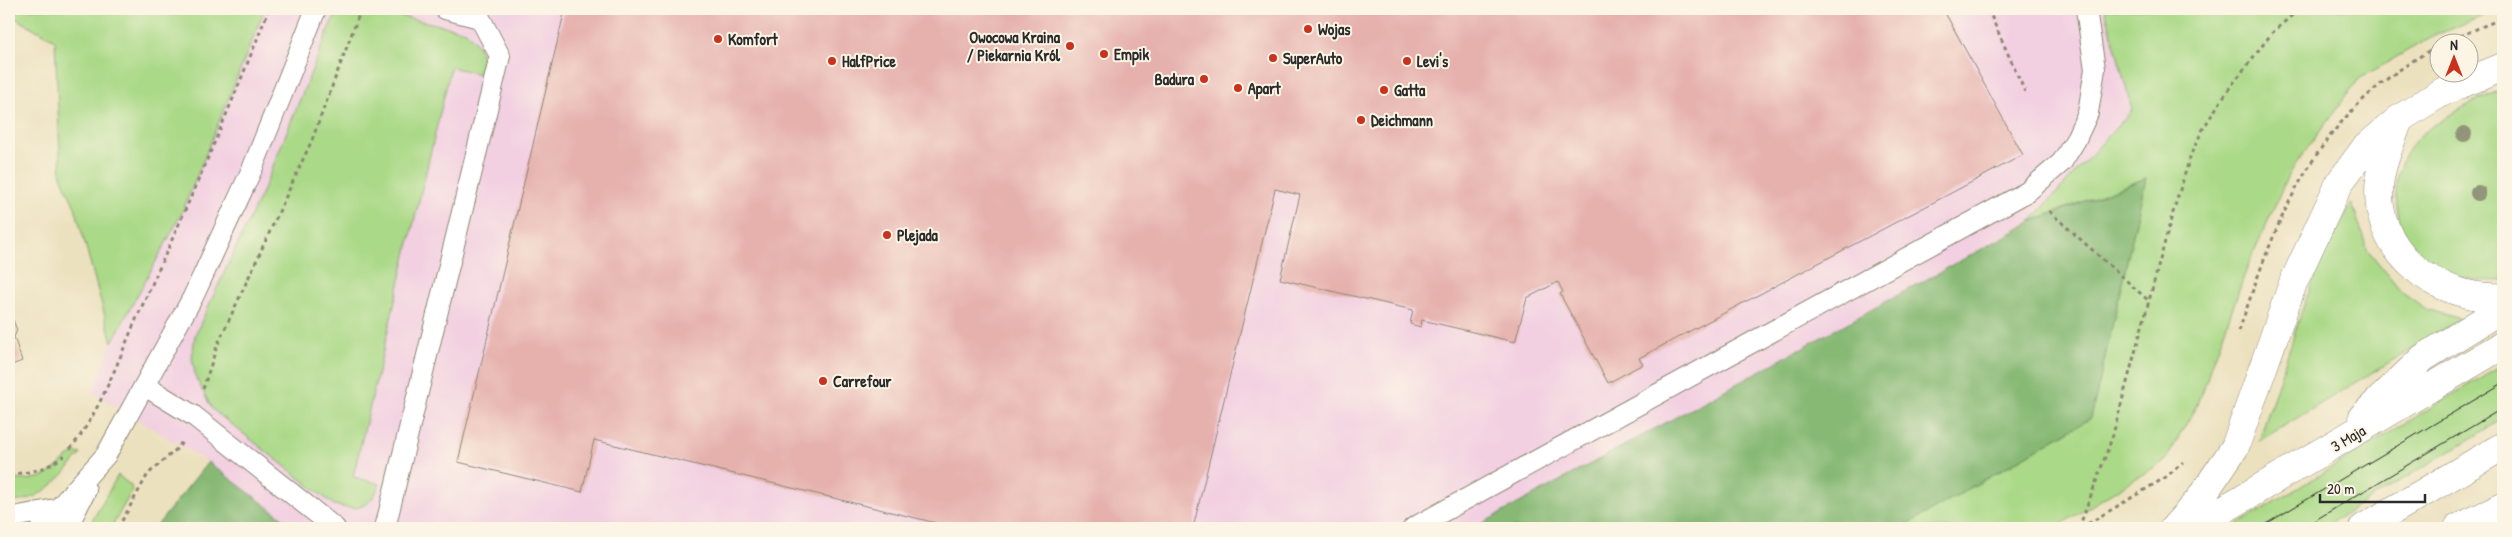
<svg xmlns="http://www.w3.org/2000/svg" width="2512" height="537" font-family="'Patrick Hand',sans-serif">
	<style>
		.built { fill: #f2cfe1 }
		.green { fill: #aad987; stroke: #6a8259 }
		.forest { fill: #87b974; stroke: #597250 }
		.building { fill: #e6b1ad }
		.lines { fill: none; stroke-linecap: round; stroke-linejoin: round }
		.lane-casing { stroke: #8c8675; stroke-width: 22 }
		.secondary-casing { stroke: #8c8675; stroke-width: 29 }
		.path { stroke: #8c8675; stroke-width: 3; stroke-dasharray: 4 4; stroke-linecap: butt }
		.lane { stroke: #fff; stroke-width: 20 }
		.secondary { stroke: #fff; stroke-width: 28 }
		.tram { stroke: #2b2b2b; stroke-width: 1 }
		.tree { fill: #93957a }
		.poi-dot { fill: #c8321e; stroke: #fcf5e5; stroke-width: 2 }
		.labels { text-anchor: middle; stroke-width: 4; stroke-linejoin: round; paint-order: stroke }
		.poi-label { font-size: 16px; font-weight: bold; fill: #2b2b2b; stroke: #fcf5e5; text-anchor: start }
		.street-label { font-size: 16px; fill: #2b2b2b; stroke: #fcf5e5 }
	</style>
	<rect width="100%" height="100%" fill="#fcf5e5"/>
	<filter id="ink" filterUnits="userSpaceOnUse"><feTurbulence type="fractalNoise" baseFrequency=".02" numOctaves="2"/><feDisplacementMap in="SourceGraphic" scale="10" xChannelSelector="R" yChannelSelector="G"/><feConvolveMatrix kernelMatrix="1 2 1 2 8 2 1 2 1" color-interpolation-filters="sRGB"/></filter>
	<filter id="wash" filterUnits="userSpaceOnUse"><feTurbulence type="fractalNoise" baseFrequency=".0096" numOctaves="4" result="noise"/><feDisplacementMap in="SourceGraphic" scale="20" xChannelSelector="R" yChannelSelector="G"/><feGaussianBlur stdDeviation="1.12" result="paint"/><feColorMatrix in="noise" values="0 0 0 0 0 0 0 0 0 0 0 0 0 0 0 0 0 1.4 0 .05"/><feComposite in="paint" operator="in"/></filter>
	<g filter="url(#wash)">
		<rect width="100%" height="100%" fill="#ece1bf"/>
		<path class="built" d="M265,9H2105L2132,110L2031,221L1474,528H296L208,462L93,393L112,342L181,215Z"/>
		<path class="green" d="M9,9H265L181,215L112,342L75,207L61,176L55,40L9,15Z
			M347,9H369L466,31L478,45L482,58L479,74L451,67L353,477L380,484C371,507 358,512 334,505L212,409L196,378L192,358L195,335L264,188L332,21L339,13Z
			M2105,9H2500L2431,37L2359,79L2289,173L2246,271L2199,401L2166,460L2055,528H1901L2091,418L2146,178L2031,221L2132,110Z
			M2503,89V281C2483,281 2462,280 2443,272C2396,254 2380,178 2415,141C2435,120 2476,100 2503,89Z
			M2352,203L2367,249L2402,292L2426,309L2461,319L2259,441L2304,305L2324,254Z
			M2503,364V419L2322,528H2232Z
			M76,453L81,454C61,477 42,502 9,502V479C23,480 39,481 51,472C60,466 66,455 76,453Z
			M118,475L131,486L132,491L111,528H88Z"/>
		<path class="forest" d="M2146,178L2091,418L1901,528H1474L2031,222Z
			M208,462L296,528H155Z"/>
		<g id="blocks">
			<path class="building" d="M565,9H1943L2023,155L1639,358L1643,364L1608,383L1560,294L1563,292L1558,282L1527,298L1515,342L1422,320L1421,327L1410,324L1413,310L1280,279L1300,195L1275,189L1193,528H957L594,440L582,492L458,462Z
				M9,310L17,330L14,337L22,361L9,366Z"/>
		</g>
	</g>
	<g filter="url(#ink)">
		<use href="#blocks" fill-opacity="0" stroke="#8c8675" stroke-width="1"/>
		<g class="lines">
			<defs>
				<path id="lane" d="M145,386L194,416L335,528
					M9,518L60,508
					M41,528L106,455L193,297L253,167L316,9
					M67,528L86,490
					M385,528L500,56L480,18L445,9
					M1413,528L2027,192L2062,162L2075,141L2088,113L2095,69L2086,9"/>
				<path id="secondary" d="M2399,119C2393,138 2383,159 2380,178C2370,250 2436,301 2503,297
					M2363,416L2423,358L2503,308
					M2174,528L2199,500L2235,447L2293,283L2340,182L2365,148L2399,119L2444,91L2503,67
					M2192,528L2503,345
					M2363,528L2503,446
					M2458,528L2503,507"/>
			</defs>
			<use href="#lane" class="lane-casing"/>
			<use href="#secondary" class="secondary-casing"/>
			<path class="path" d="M1988,9L2025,92
				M2445,42L2503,18
				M2049,211L2149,301
				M2239,331C2280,208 2318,110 2440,45
				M203,389L217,346L312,140L361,9
				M70,449C100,413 119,358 138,315C184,214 229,112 269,9
				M9,474C32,473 48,469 66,454
				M118,528L148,474L179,447L182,441
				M2079,528L2112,438L2171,219L2191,154L2204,127L2228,90L2272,33L2299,9
				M2081,528L2166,477L2183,462"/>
			<use href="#lane" class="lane"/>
			<use href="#secondary" class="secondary"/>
			<path class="tram" d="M2259,528L2503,383
				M2302,528L2503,408"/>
		</g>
		<g class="tree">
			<circle cx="2464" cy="134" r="8"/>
			<circle cx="2478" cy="193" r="8"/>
		</g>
	</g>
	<g class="poi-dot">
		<circle cx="1308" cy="29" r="5"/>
		<circle cx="718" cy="39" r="5"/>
		<circle cx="1070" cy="46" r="5"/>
		<circle cx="1104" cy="54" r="5"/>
		<circle cx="1273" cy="58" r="5"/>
		<circle cx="832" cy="61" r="5"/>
		<circle cx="1407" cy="61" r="5"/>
		<circle cx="1204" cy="79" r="5"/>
		<circle cx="1238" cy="88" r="5"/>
		<circle cx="1384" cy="90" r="5"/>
		<circle cx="1361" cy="120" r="5"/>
		<circle cx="887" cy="235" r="5"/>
		<circle cx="823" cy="381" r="5"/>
	</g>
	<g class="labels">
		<g class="poi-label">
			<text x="1318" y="35">Wojas</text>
			<text x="1060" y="43" text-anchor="end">Owocowa Kraina<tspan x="1060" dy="18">/ Piekarnia Król</tspan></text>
			<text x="728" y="45">Komfort</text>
			<text x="1114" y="60">Empik</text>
			<text x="1283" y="64">SuperAuto</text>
			<text x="842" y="67">HalfPrice</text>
			<text x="1417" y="67">Levi's</text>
			<text x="1194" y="85" text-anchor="end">Badura</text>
			<text x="1248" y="94">Apart</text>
			<text x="1394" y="96">Gatta</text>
			<text x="1371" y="126">Deichmann</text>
			<text x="897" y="241">Plejada</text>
			<text x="833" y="387">Carrefour</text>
		</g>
		<g class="street-label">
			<text transform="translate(2348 438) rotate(-31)" y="6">3 Maja</text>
		</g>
	</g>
	<rect width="2512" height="537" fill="none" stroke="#fcf5e5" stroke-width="30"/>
	<g transform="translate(2454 58)"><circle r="24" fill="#fcf5e5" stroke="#a8a49b"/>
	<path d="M0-4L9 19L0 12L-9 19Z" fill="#c8321e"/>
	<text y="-8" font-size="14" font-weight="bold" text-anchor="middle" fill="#2b2b2b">N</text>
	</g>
	<path d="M2320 494v8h105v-8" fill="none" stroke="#2b2b2b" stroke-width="2.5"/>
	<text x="2327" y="494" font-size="15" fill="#2b2b2b" stroke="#fcf5e5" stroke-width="4" paint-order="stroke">20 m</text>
</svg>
